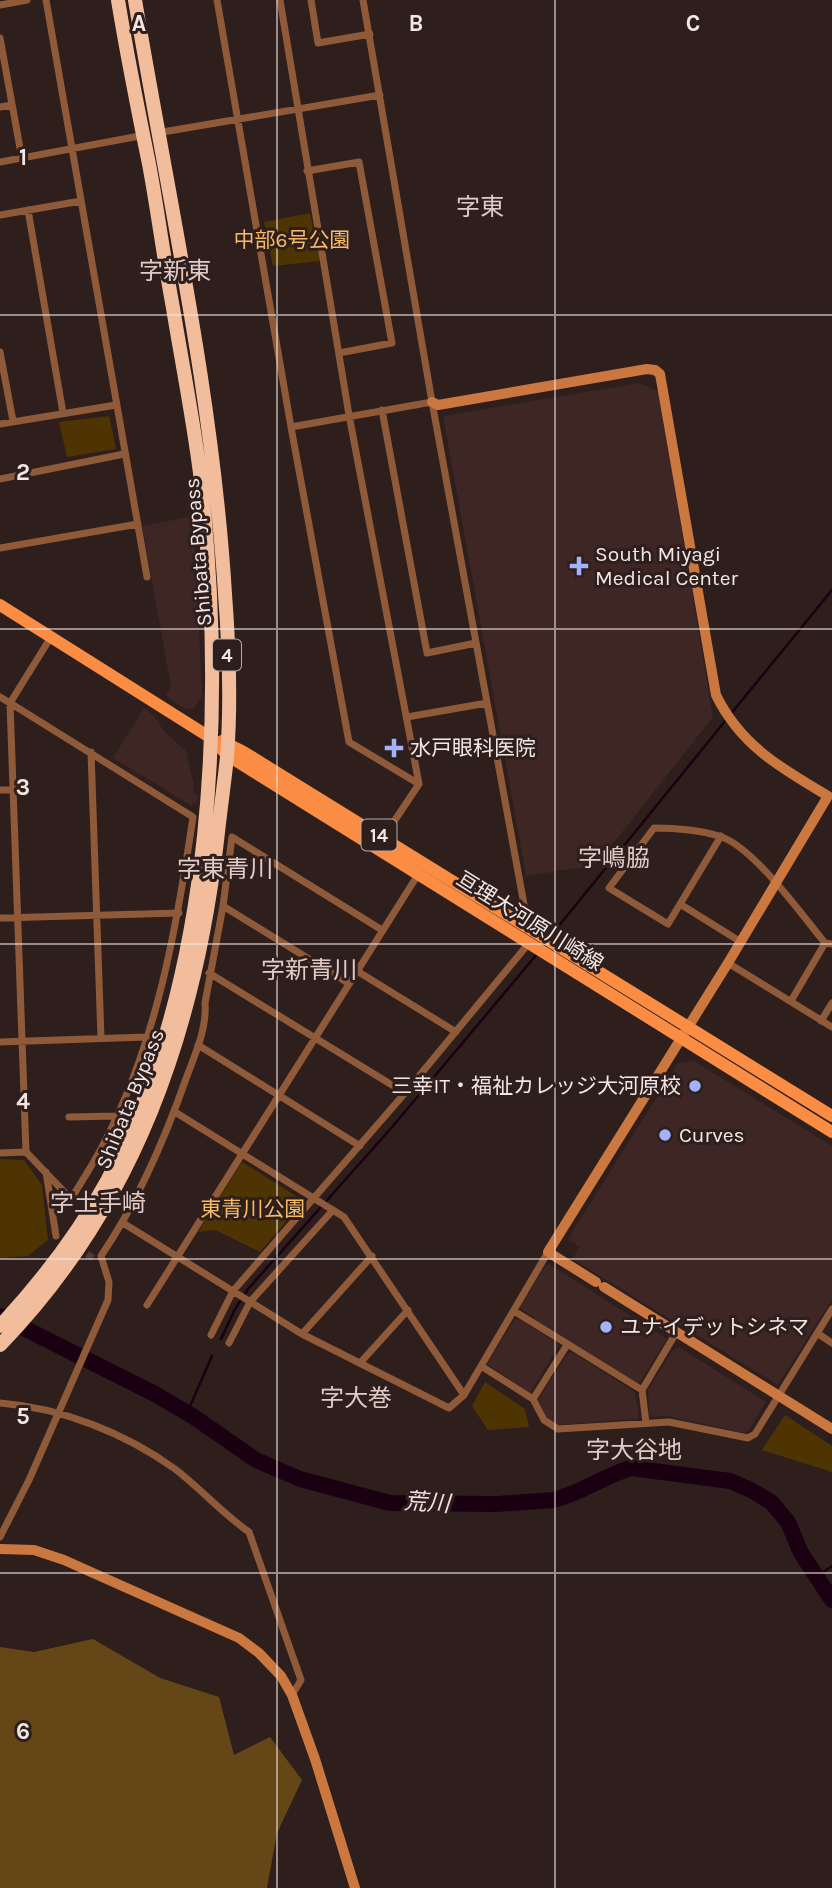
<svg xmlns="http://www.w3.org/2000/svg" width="832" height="1888" font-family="Karla,'Noto Sans JP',sans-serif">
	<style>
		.built { fill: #3d2623 }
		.green { fill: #4e3303 }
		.forest { fill: #654717 }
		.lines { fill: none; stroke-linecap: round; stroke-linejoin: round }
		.stream { stroke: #1b0012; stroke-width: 2.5 }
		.river { stroke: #1b0012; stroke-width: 16 }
		.street-tunnel { stroke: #4b3d3a; stroke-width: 7; stroke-dasharray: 7 3.5; stroke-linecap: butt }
		.street { stroke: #8e5a39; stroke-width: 7 }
		.secondary { stroke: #cb7740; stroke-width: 10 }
		.primary { stroke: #fa8d43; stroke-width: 12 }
		.highway { stroke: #f1bd9d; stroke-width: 14 }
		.grid { fill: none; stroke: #f2e7e5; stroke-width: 2; stroke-opacity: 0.55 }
		.poi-dot { fill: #a1b3fd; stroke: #2e1f1c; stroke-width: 2.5 }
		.labels { text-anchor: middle; stroke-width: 6; stroke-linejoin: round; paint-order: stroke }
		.shield { fill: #2e1f1c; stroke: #b7aba9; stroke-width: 2 }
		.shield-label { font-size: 19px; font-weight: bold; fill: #f2e7e5 }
		.park-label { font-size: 21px; fill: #f6bb64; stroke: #2e1f1c }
		.street-label { font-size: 21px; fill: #f2e7e5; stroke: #2e1f1c }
		.poi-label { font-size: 21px; fill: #f2e7e5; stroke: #2e1f1c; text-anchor: start }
		.water-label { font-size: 23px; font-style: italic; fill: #f4dcea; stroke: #2e1f1c }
		.quarter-label { font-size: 24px; fill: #e0cac7; stroke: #2e1f1c }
		.grid-label { font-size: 23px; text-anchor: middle; font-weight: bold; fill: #f2e7e5; stroke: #2e1f1c; stroke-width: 6; stroke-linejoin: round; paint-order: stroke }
	</style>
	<rect width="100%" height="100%" fill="#2e1f1c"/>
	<path class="built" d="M639,383L658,391L713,717L596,865L526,876L443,416Z
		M194,516L202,696L194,708L185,709L165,695L171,687L142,526Z
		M144,708L154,716L164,731L186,751L194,785L193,793L198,796L196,804L193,802L192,806L113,758Z
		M694,1061L832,1146V1299L778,1385L572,1259L580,1247L568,1239L678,1063Z
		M549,1264L667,1339L638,1385L533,1320L534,1317L522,1310L520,1307L545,1266Z
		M520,1319L558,1344V1347L530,1393L487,1364L514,1320Z
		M679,1347L766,1402L749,1430L745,1433L667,1416L649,1417L648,1390L672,1351Z
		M572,1352L635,1392L639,1416L636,1419L558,1425L545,1416L538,1399L568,1353Z"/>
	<path class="green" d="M310,213L320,261L273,266L264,222Z
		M109,416L116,449L67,457L59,422Z
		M0,1159L24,1160L42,1185L48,1240L28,1256L0,1258Z
		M242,1162L304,1201L260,1252L215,1230L198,1232Z
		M485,1382L525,1409L529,1427L488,1430L472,1406Z
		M785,1415L832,1446V1472L762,1450Z"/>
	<path class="forest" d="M93,1639L160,1678L219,1697L234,1755L270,1737L302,1780L277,1833L267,1888H0V1647L34,1652Z"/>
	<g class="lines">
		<path class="stream" d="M730,715L832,590
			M549,938L726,720
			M221,1339L235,1309L248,1289L393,1126L537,954
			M187,1413L212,1356
			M816,1577L832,1566"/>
		<path class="river" d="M0,1316L155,1394L194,1417L256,1460L300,1479L390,1503L497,1504L553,1500C581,1493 604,1476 631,1468L730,1481L751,1490L771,1502L788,1522L801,1553L832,1600"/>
		<path class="street-tunnel" d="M78,1249L93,1258"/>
		<path class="street" d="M46,0L147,577
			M217,0L291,427L349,742L419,784
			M280,0L349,415L419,784L383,838
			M311,0L318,43L370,34
			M363,0L432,402L525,910
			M0,5L27,0
			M0,38L22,159
			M0,107L12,105
			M157,133L380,95
			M0,162L145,135
			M307,171L359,162L392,343L339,353
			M28,210L63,413
			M0,215L81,201
			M0,352L13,421
			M382,410L427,653L476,643
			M0,424L116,405
			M291,427L432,402
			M0,479L124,454
			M0,548L138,524
			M0,697L10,703L193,817C177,926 157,1040 106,1139C96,1160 83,1179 71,1199L26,1152L10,703L51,637
			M407,717L487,703
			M91,752L101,1038
			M0,790H13
			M721,836L668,924L609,888L654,828C675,828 699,830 719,836C753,846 802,915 825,943L832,944
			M680,904L741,942
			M223,906L348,983
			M0,918L179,913
			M728,963L832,1027
			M357,971L456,1032
			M209,973L405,1093
			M791,1001L825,943
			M821,1021L832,1003
			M0,1042L146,1037
			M198,1045L360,1146
			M175,1112L344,1217L464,1395
			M69,1117L116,1116
			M0,1153L26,1152
			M46,1172L56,1236
			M123,1223L302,1334L449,1408L464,1395L548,1252
			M147,1305L419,873
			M514,1311L642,1390
			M817,1333L832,1343
			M302,1334L372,1256
			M211,1335L233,1291L405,1093L529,943
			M229,1343L250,1302L333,1210
			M360,1363L408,1310
			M481,1366L533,1399L544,1420L558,1429L669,1422L748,1438L755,1434L832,1309
			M533,1399L567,1345
			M0,1403C62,1408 125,1433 175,1469C201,1489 223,1514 249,1532L301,1680L292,1695
			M646,1423L642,1390L676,1333
			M0,1537L29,1480L108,1300L109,1282L101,1256C139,1200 165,1139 187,1076C196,1052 207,1028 205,1003L223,906L232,837L382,930"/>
		<path class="secondary" d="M432,402L438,405L647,369L655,370L660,374L716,695C741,746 781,768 828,796L728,963L548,1252L596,1282
			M604,1287L832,1429
			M0,1549L34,1550L64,1560L239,1638L259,1653L281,1676L292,1695L315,1759L355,1888"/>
		<path class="primary" d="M0,605L211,738L227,755L832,1132
			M222,741L242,751L832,1116"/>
		<path class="highway" d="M0,1326C41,1282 78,1234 107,1181C216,976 226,699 200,473C193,418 182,363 173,308C164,260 158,212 149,164C138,110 127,55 118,0
			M0,1345C135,1206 195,1030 217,841C220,813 224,785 227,757C231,705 229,646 225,594C213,395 168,197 135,0"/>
	</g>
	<path class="grid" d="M277,0V1888M555,0V1888M0,315H832M0,629H832M0,944H832M0,1259H832M0,1573H832"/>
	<g class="poi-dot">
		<path d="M575.5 555.5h7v7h7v7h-7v7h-7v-7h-7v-7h7z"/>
		<path d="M390.5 737.5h7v7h7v7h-7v7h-7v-7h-7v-7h7z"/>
		<circle cx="695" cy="1086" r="7"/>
		<circle cx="665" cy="1135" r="7"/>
		<circle cx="606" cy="1327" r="7"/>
	</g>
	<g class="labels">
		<g class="shield">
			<rect x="213" y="639.5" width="28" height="31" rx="5"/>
			<rect x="361.5" y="819.5" width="35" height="31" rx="5"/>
		</g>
		<g class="shield-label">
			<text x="227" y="662">4</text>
			<text x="379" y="842">14</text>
		</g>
		<g class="park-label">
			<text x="292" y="247">中部6号公園</text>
			<text x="253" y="1216">東青川公園</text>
		</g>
		<g class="street-label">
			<text transform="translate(198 552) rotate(-95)" y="7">Shibata Bypass</text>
			<text transform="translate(530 921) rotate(32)" y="7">亘理大河原川崎線</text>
			<text transform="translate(130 1099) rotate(-68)" y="7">Shibata Bypass</text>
		</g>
		<g class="poi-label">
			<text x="595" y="561">South Miyagi<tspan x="595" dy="24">Medical Center</tspan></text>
			<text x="410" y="755">水戸眼科医院</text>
			<text x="681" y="1093" text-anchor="end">三幸IT・福祉カレッジ大河原校</text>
			<text x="679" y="1142">Curves</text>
			<text x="620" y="1334">ユナイデットシネマ</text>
		</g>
		<g class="water-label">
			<text transform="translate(427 1502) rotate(4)" y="8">荒川</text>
		</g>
		<g class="quarter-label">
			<text x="480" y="215">字東</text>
			<text x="175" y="279">字新東</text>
			<text x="614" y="866">字嶋脇</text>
			<text x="225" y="877">字東青川</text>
			<text x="309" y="978">字新青川</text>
			<text x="98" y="1211">字土手崎</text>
			<text x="356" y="1406">字大巻</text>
			<text x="634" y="1458">字大谷地</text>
		</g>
	</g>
	<g class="grid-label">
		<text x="139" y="31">A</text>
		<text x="416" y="31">B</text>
		<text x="693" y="31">C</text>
		<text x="23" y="165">1</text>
		<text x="23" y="480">2</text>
		<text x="23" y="795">3</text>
		<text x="23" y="1109">4</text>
		<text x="23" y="1424">5</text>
		<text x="23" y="1739">6</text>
	</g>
</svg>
